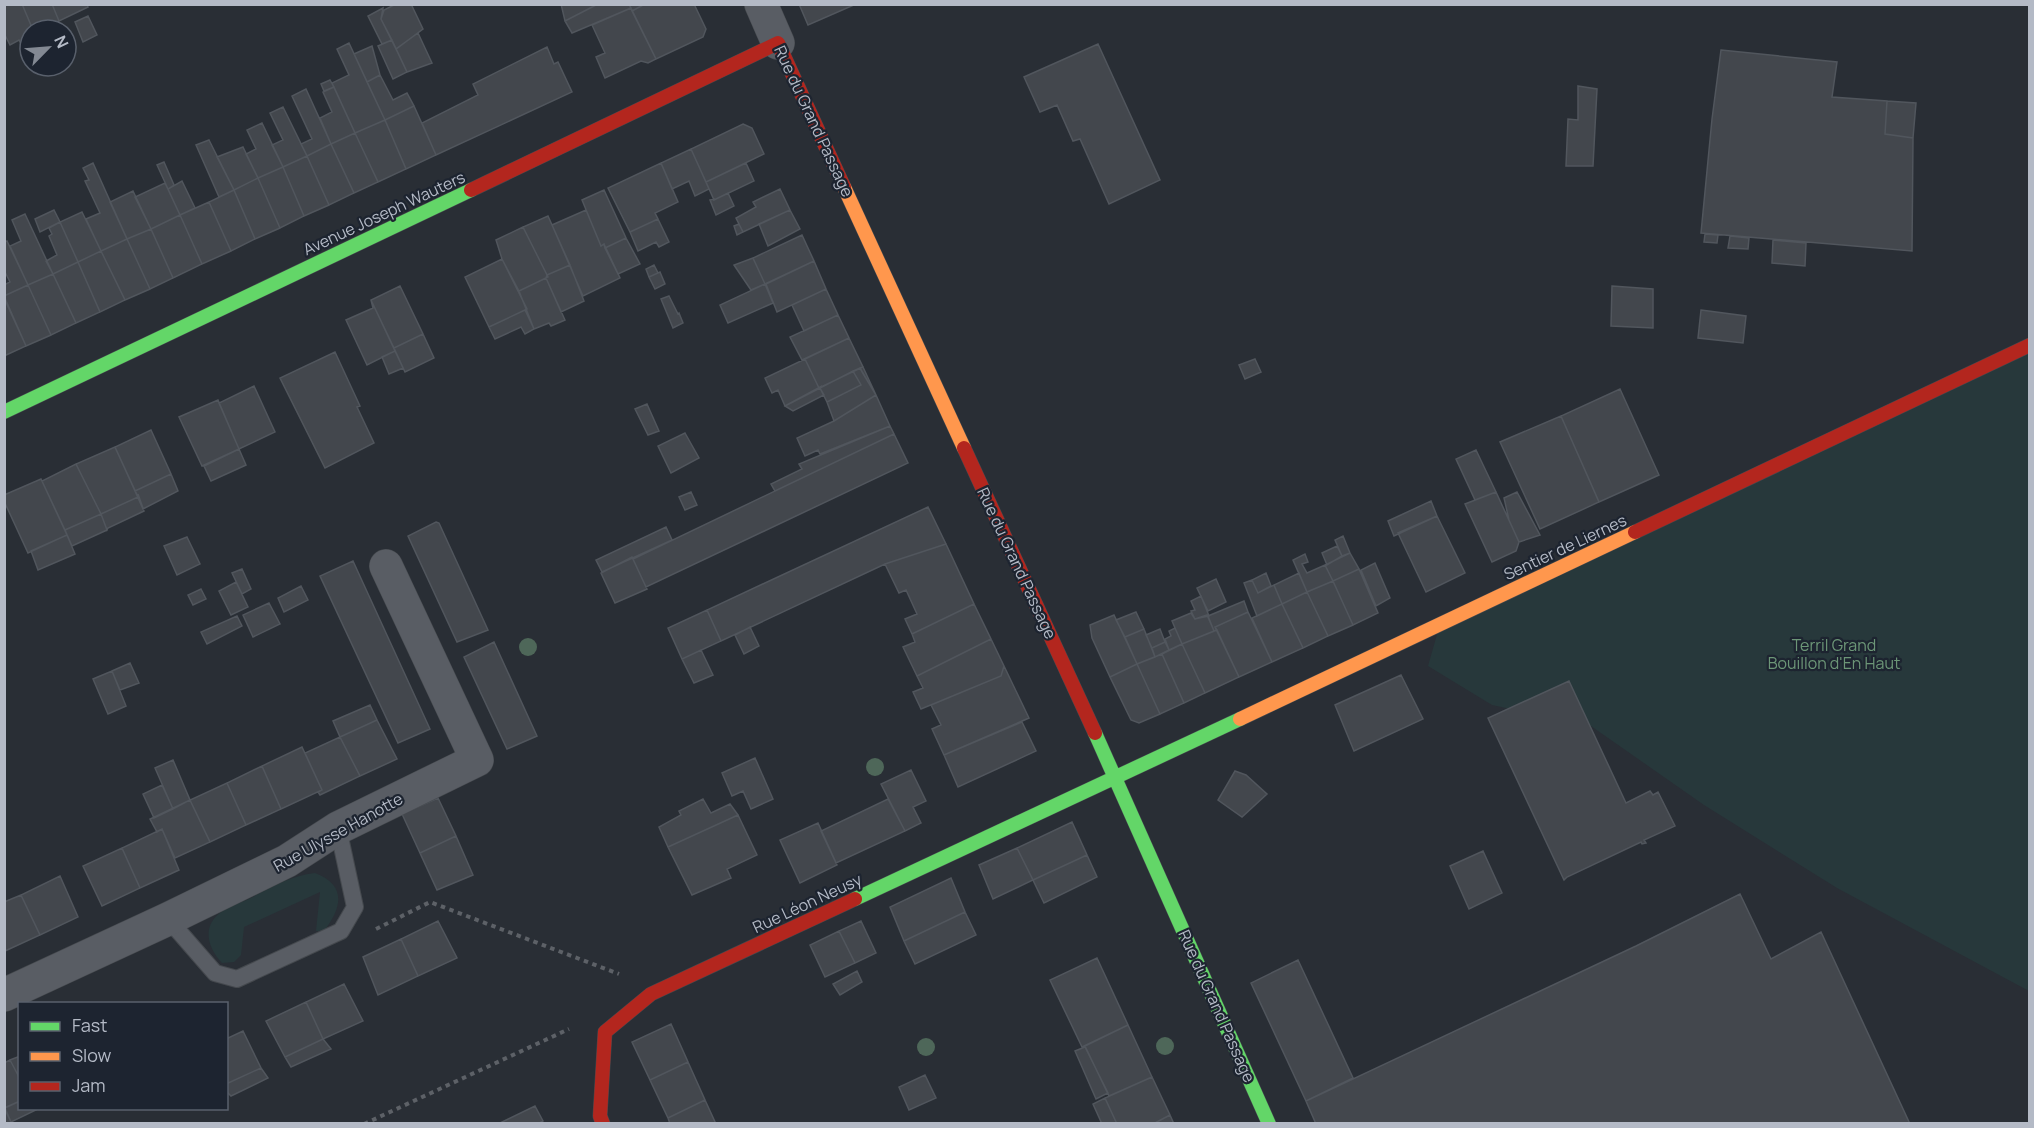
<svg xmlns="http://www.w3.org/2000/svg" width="2034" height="1128" font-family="Manrope,sans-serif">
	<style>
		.green { fill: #27383b }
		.building { fill: #43474d; stroke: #51565d; stroke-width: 1.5 }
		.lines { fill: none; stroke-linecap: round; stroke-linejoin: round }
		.lane-casing { stroke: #45494e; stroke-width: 18 }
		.street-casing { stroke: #45494e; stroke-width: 34 }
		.fast-casing { stroke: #45494e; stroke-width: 15 }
		.slow-casing { stroke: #45494e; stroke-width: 15 }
		.jam-casing { stroke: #45494e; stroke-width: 15 }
		.path { stroke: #5d6167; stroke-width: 4; stroke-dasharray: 4.5 4.5; stroke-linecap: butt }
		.lane { stroke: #595d64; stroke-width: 16 }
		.street { stroke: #595d64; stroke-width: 33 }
		.fast { stroke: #63d668; stroke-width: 14 }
		.slow { stroke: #ff974d; stroke-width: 14 }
		.jam { stroke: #b3261e; stroke-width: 14 }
		.tree { fill: #4e6759 }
		.labels { text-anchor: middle; stroke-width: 4.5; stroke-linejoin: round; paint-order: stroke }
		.street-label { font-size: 16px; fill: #b4bac6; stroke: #1d2430 }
		.park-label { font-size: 16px; fill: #6c9677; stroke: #1d2430 }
	</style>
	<rect width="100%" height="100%" fill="#292e35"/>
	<path class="green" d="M2029,345V991L1837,888L1704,805L1591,726L1492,705L1428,666L1440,624Z
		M315,873C347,885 342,908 324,931H316L320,892L244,927L241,955L234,962L222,963C204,943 202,921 229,907C236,903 244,902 251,898C272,886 291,876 315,873Z"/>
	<path class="building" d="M4,4H22L33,30H30V55L27,56L19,40L10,45L4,33Z
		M22,4H52L59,21L39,30H33Z
		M52,4H87L88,7L59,21Z
		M396,4H411L423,29L396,49L381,19L384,10Z
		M561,4H598L565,21Z
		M598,4H629L631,8L572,33L565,21Z
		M629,4H645L632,11Z
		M645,4H694L706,29L703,37L656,59L632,11Z
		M799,4H856L808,25Z
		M383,8L381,19L392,40L382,44L368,16Z
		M631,8L656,59L648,63L641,61L605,78L596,57L605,53L592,25Z
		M88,16L97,35L83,42L75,22Z
		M418,33L432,63L407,72L396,49Z
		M392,40L407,72L393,79L378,46Z
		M349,43L385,120L355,133L332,83L349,75L337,49Z
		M1098,44L1160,180L1109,204L1080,139L1073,141L1057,105L1040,112L1024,77Z
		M372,46L380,75L367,82L354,54Z
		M547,47L554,64L558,62L572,92L436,155L422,123L478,95L473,84Z
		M1721,50L1837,62L1832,97L1887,101L1885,134L1913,138L1912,251L1701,233L1712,119Z
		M380,75L393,100L407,93L414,106L385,120L367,82Z
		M330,80L334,87L324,91L321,84Z
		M1578,86L1597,89L1593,166H1566L1568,119L1578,120Z
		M334,87L355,133L331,144L320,118L332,112L323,92Z
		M306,89L331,144L307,156L301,144L312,139L292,96Z
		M1887,101L1916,103L1913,138L1885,134Z
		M414,106L436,155L406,169L385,120Z
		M283,107L307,156L283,167L272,145L283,140L270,113Z
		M385,120L406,169L378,182L355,133Z
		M262,123L283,167L258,178L246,154L256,149L247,130Z
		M743,124L752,128L764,154L706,182L691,149Z
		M355,133L378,182L354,193L331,144Z
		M209,140L234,190L219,197L196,145Z
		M331,144L354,193L329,205L307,156Z
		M243,147L258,178L234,190L217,157Z
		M691,149L709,189L695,196L689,181L672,189L661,163Z
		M307,156L329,205L304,216L283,167Z
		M164,162L174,185L168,189L157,165Z
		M93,163L127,239L101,251L86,219L100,213L85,181L89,180L83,168Z
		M661,163L678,202L655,213L658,219L630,232L608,188Z
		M746,163L754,181L714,200L706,182Z
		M283,167L304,216L280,228L258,178Z
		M258,178L280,228L255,239L234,190Z
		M182,181L195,208L180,215L168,189Z
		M165,183L180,215L151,229L135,197Z
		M780,189L790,210L743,232L736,218L756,207L753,202Z
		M234,190L255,239L231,251L209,202Z
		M604,190L626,238L605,248L604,244L601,246L582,200Z
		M133,191L151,229L127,239L110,202Z
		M728,193L734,206L716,215L710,200L714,199V200Z
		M209,202L231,251L202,264L180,215Z
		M54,210L60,222L40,232L35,219Z
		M586,210L601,246L604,244L620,278L583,296L552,225Z
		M790,210L800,229L768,246L759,224Z
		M82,212L101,251L78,262L60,222Z
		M25,214L53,274L28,285L10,246L21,241L12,220Z
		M180,215L202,264L173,278L151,229Z
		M548,216L570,265L547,275L523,227Z
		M658,219L669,242L659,247L656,242L638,251L630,232Z
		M60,222L78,262L53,274L46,261L57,255L49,236L52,234L49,228Z
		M739,224L743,232L737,235L734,226Z
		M523,227L548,277L519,291L502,259L496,240Z
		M151,229L173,278L150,289L127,239Z
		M1705,234L1718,235L1717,243L1704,242Z
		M802,235L814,261L765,284L753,258Z
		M1730,236L1749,238L1748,249L1728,248Z
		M626,238L640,264L618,274L605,248Z
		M127,239L150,289L125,300L101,251Z
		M1773,240L1806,243L1805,266L1772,263Z
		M7,241L28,285L4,296V285L10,282L4,270V242Z
		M101,251L125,300L100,312L78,262Z
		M753,258L765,284L751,290L734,265Z
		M502,259L527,309L489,327L465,277Z
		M814,261L826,289L777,312L766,284Z
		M78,262L100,312L76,323L53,274Z
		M570,265L584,301L561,312L546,278L547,275Z
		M654,265L658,273L649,277L646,269Z
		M660,272L665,284L655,289L649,277Z
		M53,274L76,323L51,335L28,285Z
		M546,278L565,320L551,326L549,323L534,329L519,291Z
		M765,284L773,303L728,323L720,305Z
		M28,285L51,335L26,346L4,296Z
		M400,286L423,334L394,348L371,300Z
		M1612,286L1653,289V328L1611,326Z
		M826,289L838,315L804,331L792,305Z
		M669,296L678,314L679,313L683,323L673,328L661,299Z
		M4,298L26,346L4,356Z
		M371,300L395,351L367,365L346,320L373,308Z
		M525,310L534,329L525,334L521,327L495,339L489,327Z
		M1701,310L1746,316L1743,343L1698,338Z
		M838,315L849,338L802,360L790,337Z
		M423,334L434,358L405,372L394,348Z
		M849,338L863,367L819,388L805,359Z
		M395,351L403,368L389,374L382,357Z
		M335,352L360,406L357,407L374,443L325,468L280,378Z
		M805,359L819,388L822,386L785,406L778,390L772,393L765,378Z
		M1255,359L1261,372L1245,379L1239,365Z
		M863,367L876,395L862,372L860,368Z
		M860,368L876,395L834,421L827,402L861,385L853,371Z
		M853,371L861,385L827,402L820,388Z
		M254,386L275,432L239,449L219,403Z
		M820,388L824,395L793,411L785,406Z
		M1620,389L1659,475L1599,502L1561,416Z
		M876,395L890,426L820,454L818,450L805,456L797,438L834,421Z
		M218,400L239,449L202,466L179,417Z
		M647,404L659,431L648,435L635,409Z
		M1561,416L1599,502L1540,529L1500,442Z
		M890,426L894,434L775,491L771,484L802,469L799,464Z
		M151,430L171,474L135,491L115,447Z
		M685,433L699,458L671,473L658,446Z
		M894,434L908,463L646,587L633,559Z
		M115,447L138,497L101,514L76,464Z
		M239,449L246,465L211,481L204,466Z
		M1476,450L1496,492L1475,500L1456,459Z
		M76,464L101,514L65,530L42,481Z
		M171,474L178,491L143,509L135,491Z
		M41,479L67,535L28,553L4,501V495Z
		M691,492L697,505L685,510L679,497Z
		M1496,492L1519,542L1516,551L1492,562L1465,504Z
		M1517,492L1540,535L1519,542L1509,520L1504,498Z
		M138,494L144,511L108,528L107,530L101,514L138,497Z
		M1431,501L1437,516L1394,536L1388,521Z
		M928,507L946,544L885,564L721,641L707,610Z
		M101,514L107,530L72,546L65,530Z
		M1437,516L1465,573L1426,592L1398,533Z
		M436,522L439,523L488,630L457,642L408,536Z
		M666,527L672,540L602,572L596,560Z
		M67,535L75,554L38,570L31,551Z
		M1343,536L1350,553L1342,556L1335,540Z
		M187,537L200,564L177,575L164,546Z
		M946,544L974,604L912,634L905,619L917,614L906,590L899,593L885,564Z
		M1337,546L1342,556L1327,565L1322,553Z
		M1350,553L1359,569L1333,581L1325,565Z
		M1305,554L1308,562L1302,564L1307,573L1325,565L1333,581L1307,592L1293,560Z
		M632,557L647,589L615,603L601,573Z
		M353,561L430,729L398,743L320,576Z
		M1375,563L1390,598L1376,606L1361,570Z
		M242,569L251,589L242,594L232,573Z
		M1359,569L1378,613L1353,625L1333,581Z
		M1266,573L1271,586L1258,593L1252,580Z
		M1299,573L1307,592L1282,604L1274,585Z
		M1216,579L1226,602L1208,611L1197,588Z
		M1252,580L1258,593L1274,585L1282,604L1257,616L1244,583Z
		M1333,581L1353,625L1328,636L1307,592Z
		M236,582L248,607L231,615L219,591Z
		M301,586L308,600L284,612L278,598Z
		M201,589L206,599L193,605L188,595Z
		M1307,592L1328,636L1303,648L1282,604Z
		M1201,596L1209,616L1195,619L1191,611L1195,610L1191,601Z
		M1244,601L1248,612L1215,627L1217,630L1214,631L1208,616Z
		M269,603L280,624L253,637L243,615Z
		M974,604L991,639L917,676L903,647L915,642L912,634Z
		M1282,604L1303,648L1272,662L1252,618Z
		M707,610L721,641L682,659L668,628Z
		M1136,612L1144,629L1125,637L1116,620Z
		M1248,612L1272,662L1239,677L1215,627Z
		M1191,613L1195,619L1207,615L1214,631L1182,644L1172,621Z
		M1114,615L1137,664L1110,677L1092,638L1090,625Z
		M237,616L242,626L207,644L201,632Z
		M750,627L759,646L744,654L735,635Z
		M1175,628L1182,644L1169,650L1165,639L1171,636L1169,631Z
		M1144,629L1155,657L1137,664L1125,637Z
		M1160,629L1165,642L1152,648L1146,635Z
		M1217,630L1239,677L1205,693L1182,644Z
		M991,639L1004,666L1001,676L921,709L913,692L923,688L917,676Z
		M494,642L537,736L507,749L464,657Z
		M1165,642L1169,650L1155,657L1152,648Z
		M1182,644L1205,693L1184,703L1162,654Z
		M701,650L713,675L694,683L682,659Z
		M1162,654L1184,703L1160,714L1137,664Z
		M130,663L139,683L120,690L112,671Z
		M1137,664L1160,714L1139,723L1131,720L1110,677Z
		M1004,666L1029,718L944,755L932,729L941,725L931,705L1001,676Z
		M112,671L126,706L108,714L93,679Z
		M1401,675L1423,719L1354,751L1335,705Z
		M1569,681L1626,803L1650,791L1653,795L1658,792L1675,826L1644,840L1646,843L1642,844L1641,842L1567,877L1564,880L1488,718Z
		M370,705L377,720L340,737L333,721Z
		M377,720L397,759L360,776L340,737Z
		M1022,722L1036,751L958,787L944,755Z
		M340,737L360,776L320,795L318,792L322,790L305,753Z
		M302,747L322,790L281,809L262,766Z
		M755,758L773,799L751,809L743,791L732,796L722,773Z
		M173,760L190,800L173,809L155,768Z
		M262,766L281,809L246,825L227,783Z
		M911,770L926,801L913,807L921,823L905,831L881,784Z
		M1235,771L1246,775L1267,794L1242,817L1218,800Z
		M227,783L246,825L210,842L190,800Z
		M162,785L173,809L154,818L143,794Z
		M438,798L456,836L420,853L402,814Z
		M703,799L711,813L730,804L738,815L668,847L659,827L681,815L679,811Z
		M888,799L905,831L836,863L821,831Z
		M190,800L210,842L175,858L162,829L157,832L150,819Z
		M738,815L757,855L727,869L731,878L692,895L668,847Z
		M1072,822L1087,855L1033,880L1017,848Z
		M818,823L837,865L800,883L780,840Z
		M162,829L179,870L140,888L122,848Z
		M456,836L473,875L437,890L420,853Z
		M122,848L140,888L102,906L83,866Z
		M1017,848L1033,880L993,899L979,865Z
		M1483,851L1502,893L1469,909L1450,866Z
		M1087,855L1097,877L1044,903L1033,880Z
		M60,876L78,917L40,935L21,895Z
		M951,878L965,912L904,941L890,907Z
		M1740,894L1771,959L1821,932L1910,1124H1316L1306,1101L1636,946Z
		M21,895L40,935L5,951L4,902Z
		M965,912L976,935L915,964L904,941Z
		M438,921L457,958L418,976L401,939Z
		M861,921L876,953L855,963L839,931Z
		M839,931L855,963L825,977L810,945Z
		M401,939L418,976L378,995L363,957Z
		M1097,958L1128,1025L1082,1047L1050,980Z
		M1298,960L1353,1078L1306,1101L1251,983Z
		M857,971L862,982L840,995L833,984Z
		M344,984L363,1021L323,1039L306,1002Z
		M306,1002L323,1039L285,1057L266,1021Z
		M671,1024L688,1062L650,1080L632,1042Z
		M1128,1025L1152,1077L1109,1096L1085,1046Z
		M243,1031L261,1068L226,1084V1039Z
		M323,1039L331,1049L291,1067L285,1057Z
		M1085,1047L1108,1093L1096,1099L1075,1051Z
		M20,1056V1079L10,1060Z
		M10,1060L20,1079V1101L4,1108V1063Z
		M688,1062L705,1100L668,1118L650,1080Z
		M261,1068L268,1078L231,1096L226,1091V1084Z
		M925,1075L936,1098L909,1110L899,1087Z
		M1152,1077L1170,1115L1153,1124H1117L1105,1098Z
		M1105,1098L1117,1124H1102L1093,1104Z
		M705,1100L716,1124H670L668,1118Z
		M20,1101V1108H35L36,1110L11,1122L5,1108Z
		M535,1106L543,1121L538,1124H498Z
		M4,1108L11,1122L8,1124H4Z
		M1170,1115L1174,1124H1153Z"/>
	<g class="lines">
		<defs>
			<path id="lane" d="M168,919L215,973L237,979L341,931L355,907L338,828"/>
			<path id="street" d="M761,4L778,43
				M4,995L168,919L287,861L338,828L477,760L386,566"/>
			<path id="fast" d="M4,412L471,190
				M1095,733L1269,1124
				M855,899L1240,719"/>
			<path id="slow" d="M844,187L964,448
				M1240,719L1635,532"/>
			<path id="jam" d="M471,190L778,43L844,187
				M964,448L1095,733
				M1635,532L2030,345
				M603,1124L600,1116L605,1032L651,994L855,899"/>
		</defs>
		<use href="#lane" class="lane-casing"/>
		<use href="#street" class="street-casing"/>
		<use href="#fast" class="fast-casing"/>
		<use href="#slow" class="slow-casing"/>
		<use href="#jam" class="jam-casing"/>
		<path class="path" d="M376,929L430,902L619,974
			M364,1124L569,1029"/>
		<use href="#lane" class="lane"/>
		<use href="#street" class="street"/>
		<use href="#fast" class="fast"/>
		<use href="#slow" class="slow"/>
		<use href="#jam" class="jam"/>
	</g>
	<g class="tree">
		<circle cx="528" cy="647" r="9"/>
		<circle cx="875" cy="767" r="9"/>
		<circle cx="1165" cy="1046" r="9"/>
		<circle cx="926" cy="1047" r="9"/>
	</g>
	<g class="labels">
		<g class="street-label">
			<text transform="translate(814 121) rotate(65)" y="6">Rue du Grand Passage</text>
			<text transform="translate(384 213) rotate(-25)" y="6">Avenue Joseph Wauters</text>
			<text transform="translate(1565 547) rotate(-25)" y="6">Sentier de Liernes</text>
			<text transform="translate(1017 563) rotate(65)" y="6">Rue du Grand Passage</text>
			<text transform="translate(338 832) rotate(-29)" y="6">Rue Ulysse Hanotte</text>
			<text transform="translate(807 903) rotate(-25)" y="6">Rue Léon Neusy</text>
			<text transform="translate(1217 1006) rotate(66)" y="6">Rue du Grand Passage</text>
		</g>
		<g class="park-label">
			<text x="1834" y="651">Terril Grand<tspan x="1834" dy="18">Bouillon d'En Haut</tspan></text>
		</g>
	</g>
	<rect width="2034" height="1128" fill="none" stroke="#b4bac6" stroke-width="12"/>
	<rect x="18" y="1002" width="210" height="108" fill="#1d2430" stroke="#59606c" stroke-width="1.5"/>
	<rect x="30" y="1022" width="30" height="9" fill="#63d668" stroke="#59606c" stroke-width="1.5"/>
	<text x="72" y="1032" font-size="18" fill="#b4bac6">Fast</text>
	<rect x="30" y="1052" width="30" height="9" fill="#ff974d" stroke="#59606c" stroke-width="1.5"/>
	<text x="72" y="1062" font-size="18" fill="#b4bac6">Slow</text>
	<rect x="30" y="1082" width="30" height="9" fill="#b3261e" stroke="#59606c" stroke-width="1.5"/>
	<text x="72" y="1092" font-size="18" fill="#b4bac6">Jam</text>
	<g transform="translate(48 48) rotate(65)"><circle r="28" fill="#1d2430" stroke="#59606c" stroke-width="1.5"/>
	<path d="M0-4.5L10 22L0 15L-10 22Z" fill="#838993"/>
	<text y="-9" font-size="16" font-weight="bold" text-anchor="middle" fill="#b4bac6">N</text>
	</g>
</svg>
